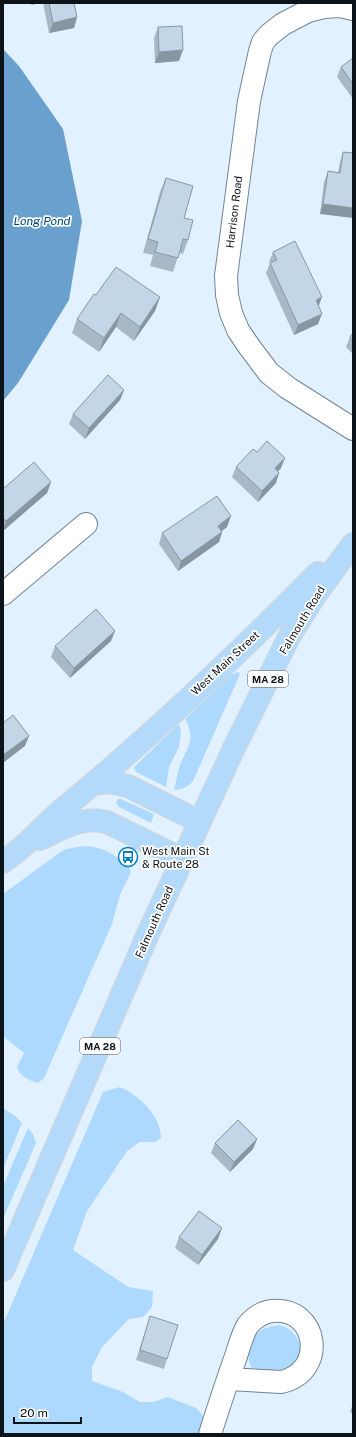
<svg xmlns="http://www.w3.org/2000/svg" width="356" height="1437" font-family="'Public Sans',sans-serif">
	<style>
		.green { fill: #add9ff }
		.water { fill: #69a0cd }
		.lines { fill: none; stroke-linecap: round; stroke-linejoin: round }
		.minor-casing { stroke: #728493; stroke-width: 24 }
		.major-casing { stroke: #d3d5d6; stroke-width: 24 }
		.minor { stroke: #fff; stroke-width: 22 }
		.major { stroke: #b3dafb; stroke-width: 22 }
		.wall { fill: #a8b8c7 }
		.shaded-wall { fill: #8896a2 }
		.building { fill: #c3d6e7; stroke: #8896a2 }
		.labels { text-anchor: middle; stroke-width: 3.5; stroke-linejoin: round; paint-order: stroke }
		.shield { fill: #fff; stroke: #555a5e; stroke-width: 1 }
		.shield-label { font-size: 10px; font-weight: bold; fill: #0c1319 }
		.street-label { font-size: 11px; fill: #0c1319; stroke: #fff }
		.poi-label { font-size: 11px; fill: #0c1319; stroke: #fff; text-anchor: start }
		.water-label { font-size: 12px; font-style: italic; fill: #024772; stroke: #fff }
	</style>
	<rect width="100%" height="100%" fill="#e2f1ff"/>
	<path class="green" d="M238,672L240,674L194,779C190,786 183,790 174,790C176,783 177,775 179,768C186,748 197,741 185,719L231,675Z
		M179,724L181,731L179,747L169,767L166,787L136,772L134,767Z
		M118,799H121L154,814L151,823L119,807L116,803Z
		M84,846C105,847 114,854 129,867L131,872L120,895L112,924L44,1078L38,1083C30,1081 19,1076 17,1067L24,1053L3,1036V894L59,853L66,849Z
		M120,1087C139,1095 161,1116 161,1138L155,1142H140L127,1151L87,1211L73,1250L128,1287L153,1291L152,1307L143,1317L129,1319L102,1347L92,1367V1381L123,1392L140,1402H153L168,1397L196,1408L203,1416L202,1427L198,1434H3V1324L103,1092Z
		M3,1108L15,1116L22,1123L3,1169Z
		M28,1128L33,1134L36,1143L3,1219V1186Z
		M279,1325C281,1326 285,1327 287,1328C303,1337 306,1360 288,1368C282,1370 275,1370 269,1370C263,1370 257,1370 251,1367C245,1355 251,1336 263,1329C268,1327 273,1326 279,1325Z"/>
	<path class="water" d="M3,49L19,66L63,129L82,221L69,300L18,383L3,401Z"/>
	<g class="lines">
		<defs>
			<path id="minor" d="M353,9L340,6L324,7L308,11L283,24L269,35L263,42L260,51L249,101L226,276L227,295L231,313L238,330L248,345L269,373L288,388L353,429
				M3,594L86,524
				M210,1434C218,1409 226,1384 235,1359C239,1348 242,1334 248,1325C254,1318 263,1312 272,1311C318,1306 328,1372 281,1382L228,1379"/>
			<path id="major" d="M94,784L109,782L128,786L200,822
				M40,839C61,829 85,814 109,823L182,859
				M3,862C9,857 16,853 22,847C37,835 49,820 64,808C153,735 237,655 318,573
				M3,1270L148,934L234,748L290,635L316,594L353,544"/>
		</defs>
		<use href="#minor" class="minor-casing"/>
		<use href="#major" class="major-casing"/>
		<use href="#minor" class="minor"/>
		<use href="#major" class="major"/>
	</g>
	<path class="wall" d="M43,3H74L77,17L74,28L49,33Z
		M158,27L179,61L155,63L154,38Z
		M353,58V99L337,77L341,67Z
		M343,152L353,153L320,214L324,182L328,171L338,173L340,162Z
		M166,178L184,218L188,240L183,254L179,253L173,272L150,266L153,255L143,253L160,192Z
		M273,252L318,306V324L294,335L266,273L270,263L269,262Z
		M96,295L160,297L155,311L134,341L116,327L99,352L72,333L77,319Z
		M353,333V354L346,347L350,337Z
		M124,390L120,400L85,439L69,424L73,414Z
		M257,452L281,468L278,471L276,483L258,502L232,477L236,467Z
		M51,482L47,493L3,531V489Z
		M227,527L222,531V532L219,542L178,571L159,544L162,533Z
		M111,641L70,678L51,657L55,646Z
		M257,1139L253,1149L230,1172L211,1153L215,1143Z
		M179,1237L218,1239L198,1265L175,1248Z
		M150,1316L167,1359L164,1369L136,1360Z
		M353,1403V1414L350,1412Z"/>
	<path class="shaded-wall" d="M32,3H40L31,5Z
		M77,17L74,28L49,33L53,23Z
		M183,50L179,61L155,63L159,52Z
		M323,204L353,208V218L320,214Z
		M160,297L155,311L134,341L140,327Z
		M322,297L318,308L316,300Z
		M121,313L116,327L99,352L104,338Z
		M322,314L318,324L294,335L298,325Z
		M124,390L120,400L85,439L89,428Z
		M285,458L281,468L271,479L275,468Z
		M279,473L276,483L258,502L262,491Z
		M51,482L47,493L3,531L6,521Z
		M231,516L227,527L214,536L218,526Z
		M222,532L219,542L178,571L181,561Z
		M115,631L111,641L70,678L74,668Z
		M29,736L25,746L3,763V755Z
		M257,1139L253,1149L230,1172L234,1162Z
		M222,1228L218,1239L198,1265L202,1255Z"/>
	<path class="building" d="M49,3H74L77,17L53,23Z
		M182,26L183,50L159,52L158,27Z
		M353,58V84L341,67Z
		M343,152L353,153V208L323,204L328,171L340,173Z
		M166,178L193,186L184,218L193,220L188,240L183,239L178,258L155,252L158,242L148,239Z
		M295,241L322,297L316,300L322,314L298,325L270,263L277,260L273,252Z
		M116,267L160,297L140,327L121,313L104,338L77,319L94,294L96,295Z
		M353,333V340L350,337Z
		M108,375L124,390L89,428L73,414Z
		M267,441L285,458L275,468L279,473L262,491L236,467L253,449L257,452Z
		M34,462L51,482L6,521L3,518V489Z
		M217,496L231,516L218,526L222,532L181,561L162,533Z
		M96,609L115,631L74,668L55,646Z
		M13,715L29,736L3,755V723Z
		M238,1120L257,1139L234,1162L215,1143Z
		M199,1211L222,1228L202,1255L179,1237Z
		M150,1316L178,1325L167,1359L140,1350Z"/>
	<defs>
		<symbol id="bus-ring" viewBox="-11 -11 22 22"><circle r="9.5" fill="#fff" stroke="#0280c8" stroke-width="1.5"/><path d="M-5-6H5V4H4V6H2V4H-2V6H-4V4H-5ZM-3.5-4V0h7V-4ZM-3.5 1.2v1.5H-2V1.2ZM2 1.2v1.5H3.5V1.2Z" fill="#0280c8"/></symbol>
	</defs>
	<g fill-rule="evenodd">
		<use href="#bus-ring" x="117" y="846" width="22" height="22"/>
	</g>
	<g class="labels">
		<g class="shield">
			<rect x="248" y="671" width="40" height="16" rx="3"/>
			<rect x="80" y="1038" width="40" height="16" rx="3"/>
		</g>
		<g class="shield-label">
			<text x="268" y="683">MA 28</text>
			<text x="100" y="1050">MA 28</text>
		</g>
		<g class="street-label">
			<text transform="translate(234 212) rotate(-83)" y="4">Harrison Road</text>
			<text transform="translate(302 620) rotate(-59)" y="4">Falmouth Road</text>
			<text transform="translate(225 663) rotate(-43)" y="4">West Main Street</text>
			<text transform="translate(154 922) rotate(-66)" y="4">Falmouth Road</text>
		</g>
		<g class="poi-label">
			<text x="142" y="855">West Main St<tspan x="142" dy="13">&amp; Route 28</tspan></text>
		</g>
		<g class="water-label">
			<text x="42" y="225">Long Pond</text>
		</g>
	</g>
	<rect width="356" height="1437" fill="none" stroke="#0c1319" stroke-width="8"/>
	<path d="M14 1417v6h67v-6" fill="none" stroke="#0c1319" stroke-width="2"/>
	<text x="20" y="1417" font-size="12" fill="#0c1319" stroke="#ffffff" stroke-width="3" paint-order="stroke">20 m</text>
</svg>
